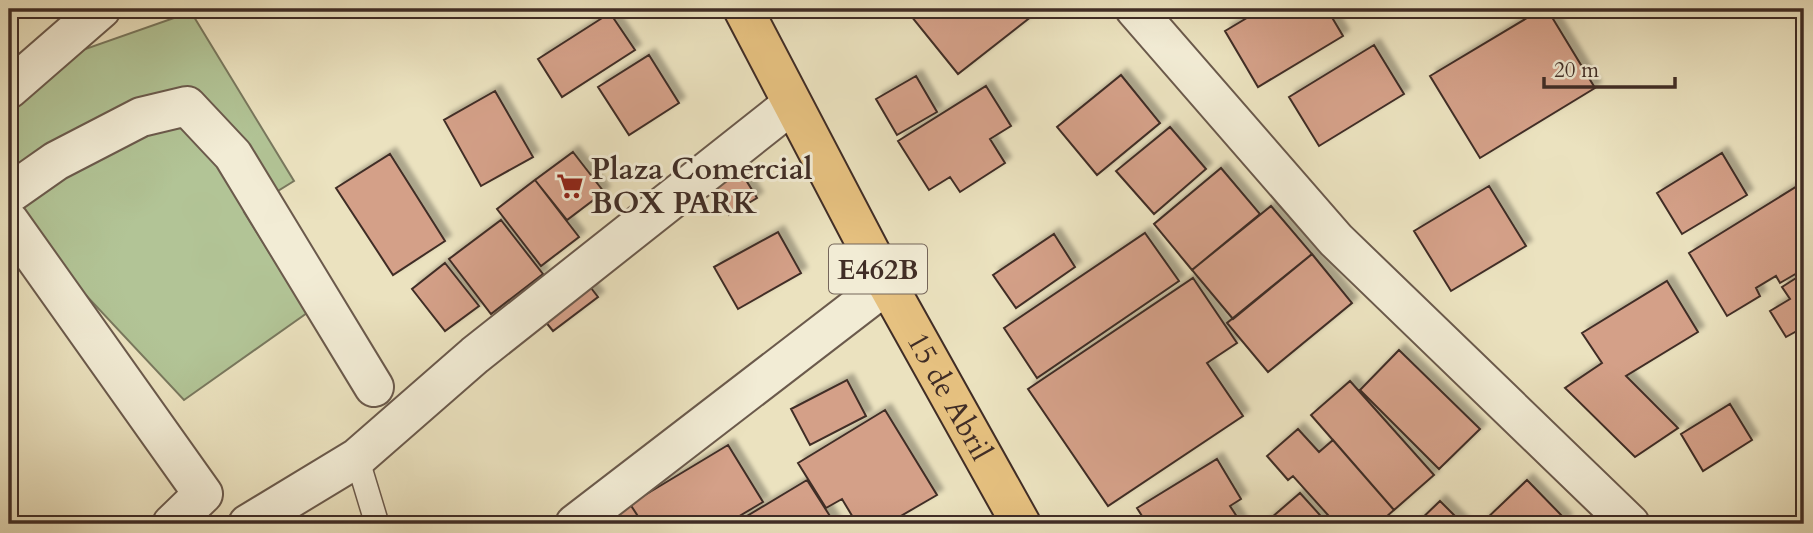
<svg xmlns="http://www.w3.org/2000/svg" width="1813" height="533" font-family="Cardo,serif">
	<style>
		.green { fill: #b2c496; stroke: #79785e; stroke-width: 2 }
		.building { fill: #d4a088; stroke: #402d26; stroke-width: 2; filter: url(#shadow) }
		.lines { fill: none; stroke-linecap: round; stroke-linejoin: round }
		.lane-casing { stroke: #6b5a4c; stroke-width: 26 }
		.street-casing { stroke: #6b5a4c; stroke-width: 42 }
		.primary-casing { stroke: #402d26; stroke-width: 42 }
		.lane { stroke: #f2ecd5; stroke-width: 23 }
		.street { stroke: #f2ecd5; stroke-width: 38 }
		.primary { stroke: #e6c180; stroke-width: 38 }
		.labels { text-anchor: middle; stroke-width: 6; stroke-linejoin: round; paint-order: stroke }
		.shield { fill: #f2ecd5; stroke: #75665a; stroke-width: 2 }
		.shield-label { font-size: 28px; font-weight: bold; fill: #402d26 }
		.poi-label { font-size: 30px; font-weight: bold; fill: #402d26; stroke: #f2ecd5; text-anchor: start }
		.street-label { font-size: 30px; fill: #402d26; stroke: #f2ecd5 }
	</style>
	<defs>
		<filter id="shadow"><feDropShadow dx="6" dy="-6" stdDeviation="2" flood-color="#0004"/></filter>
	</defs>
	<rect width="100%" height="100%" fill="#ebe2bf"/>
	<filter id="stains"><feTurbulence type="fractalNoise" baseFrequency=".00286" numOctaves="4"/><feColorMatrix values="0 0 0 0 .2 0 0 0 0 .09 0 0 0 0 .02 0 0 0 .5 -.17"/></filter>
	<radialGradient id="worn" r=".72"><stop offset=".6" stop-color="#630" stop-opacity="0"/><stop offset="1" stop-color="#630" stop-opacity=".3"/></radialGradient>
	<path class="green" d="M191,12L294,181L244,212L307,313L184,400L9,213V108L51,61Z"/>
	<path class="building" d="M920,9H1041L958,74L911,16Z
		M1262,9H1327L1343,36L1258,87L1225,31Z
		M1542,9H1547L1595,88L1480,158L1430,76Z
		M610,13L635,50L562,97L538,59Z
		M1374,45L1404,94L1319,146L1289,97Z
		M649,55L679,103L629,135L598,87Z
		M1121,75L1160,123L1097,175L1057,127Z
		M916,76L937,112L897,135L876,99Z
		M986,86L1011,126L990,139L1005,163L960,192L950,177L929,190L898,141Z
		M495,91L533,157L481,186L444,120Z
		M1170,127L1206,169L1154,214L1116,171Z
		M573,152L604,192L567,220L535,180Z
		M1722,153L1747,195L1682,234L1657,193Z
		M390,154L445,241L393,275L336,188Z
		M736,164L757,198L729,215L709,182Z
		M1221,168L1260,214L1192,270L1154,224Z
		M535,180L579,237L541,266L497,209Z
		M1799,185L1804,194V269L1780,283L1776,276L1756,288L1760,296L1727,316L1689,253Z
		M1489,186L1526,246L1451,291L1414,231Z
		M1271,206L1312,254L1233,319L1192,270Z
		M501,220L543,274L491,314L449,259Z
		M778,232L801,273L738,309L714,267Z
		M1145,233L1179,281L1037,378L1004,328Z
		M1054,234L1075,267L1016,308L993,275Z
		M1312,254L1352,303L1268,372L1227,323Z
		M445,263L479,306L445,331L412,289Z
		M1804,273V327L1786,337L1770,311L1790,299L1782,287Z
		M581,275L598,297L553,331L536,310Z
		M1193,278L1237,343L1207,363L1243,416L1108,506L1028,389Z
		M1667,281L1698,332L1626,376L1678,428L1635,457L1565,388L1602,363L1582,333Z
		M1399,350L1480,429L1439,469L1360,390Z
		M847,380L866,416L810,445L791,409Z
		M1350,381L1434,475L1394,510L1311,415Z
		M1730,404L1752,440L1703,471L1681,434Z
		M885,410L937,495L887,524H857L842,499L826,508L798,463Z
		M1298,429L1319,452L1333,440L1394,510L1378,524H1336L1293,476L1288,480L1267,456Z
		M728,445L763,502L726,524H643L630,504Z
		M1217,459L1241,499L1230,506L1241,523L1147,524L1137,508Z
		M807,480L835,524H739L737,522Z
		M1527,480L1566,520L1562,524H1486L1483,522Z
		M1300,493L1328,524H1264Z
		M1440,501L1463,524H1416Z
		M630,504L643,524H598Z"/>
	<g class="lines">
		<defs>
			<path id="lane" d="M357,458L377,524"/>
			<path id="street" d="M1135,9L1336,240L1630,524
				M9,89L101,9
				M9,194L56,161L141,117L187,106L233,155L374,387
				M9,221L203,494L172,524
				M248,524L357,458L475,355L792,104
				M575,524L887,284"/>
			<g id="primary">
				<path id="s1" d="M743,9L887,284L1021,524"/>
			</g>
		</defs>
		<use href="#lane" class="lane-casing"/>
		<use href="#street" class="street-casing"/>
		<use href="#primary" class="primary-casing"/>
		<use href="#lane" class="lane"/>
		<use href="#street" class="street"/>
		<use href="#primary" class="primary"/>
	</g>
	<defs>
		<symbol id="supermarket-bare" viewBox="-9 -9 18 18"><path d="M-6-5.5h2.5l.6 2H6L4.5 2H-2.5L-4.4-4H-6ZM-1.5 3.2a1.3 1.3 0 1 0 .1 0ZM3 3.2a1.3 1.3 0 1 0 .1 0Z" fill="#8f2418" stroke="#f2ecd5" stroke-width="2.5" paint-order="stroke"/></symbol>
	</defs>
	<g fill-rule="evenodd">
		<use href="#supermarket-bare" x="551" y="167" width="38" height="38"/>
	</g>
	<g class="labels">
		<rect class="shield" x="829" y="244.5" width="98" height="49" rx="5"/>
		<g class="shield-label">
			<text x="878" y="279">E462B</text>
		</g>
		<g class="poi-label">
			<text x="591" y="179">Plaza Comercial<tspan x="591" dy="34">BOX PARK</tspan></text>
		</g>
		<g class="street-label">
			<text dy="10" stroke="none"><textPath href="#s1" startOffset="439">15 de Abril</textPath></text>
		</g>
	</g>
	<rect width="1813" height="533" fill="none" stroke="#ebe2bf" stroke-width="35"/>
	<rect x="10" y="10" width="1792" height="512" fill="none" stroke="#402d26" stroke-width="3.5"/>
	<rect x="18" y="18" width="1778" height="498" fill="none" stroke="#402d26" stroke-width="2"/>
	<path d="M1544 77v10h131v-10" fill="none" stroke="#402d26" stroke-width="3.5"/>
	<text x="1554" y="77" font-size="21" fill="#402d26" stroke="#f2ecd5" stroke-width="5" paint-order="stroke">20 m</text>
	<rect width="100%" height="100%" filter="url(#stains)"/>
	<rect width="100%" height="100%" fill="url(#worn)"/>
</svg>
